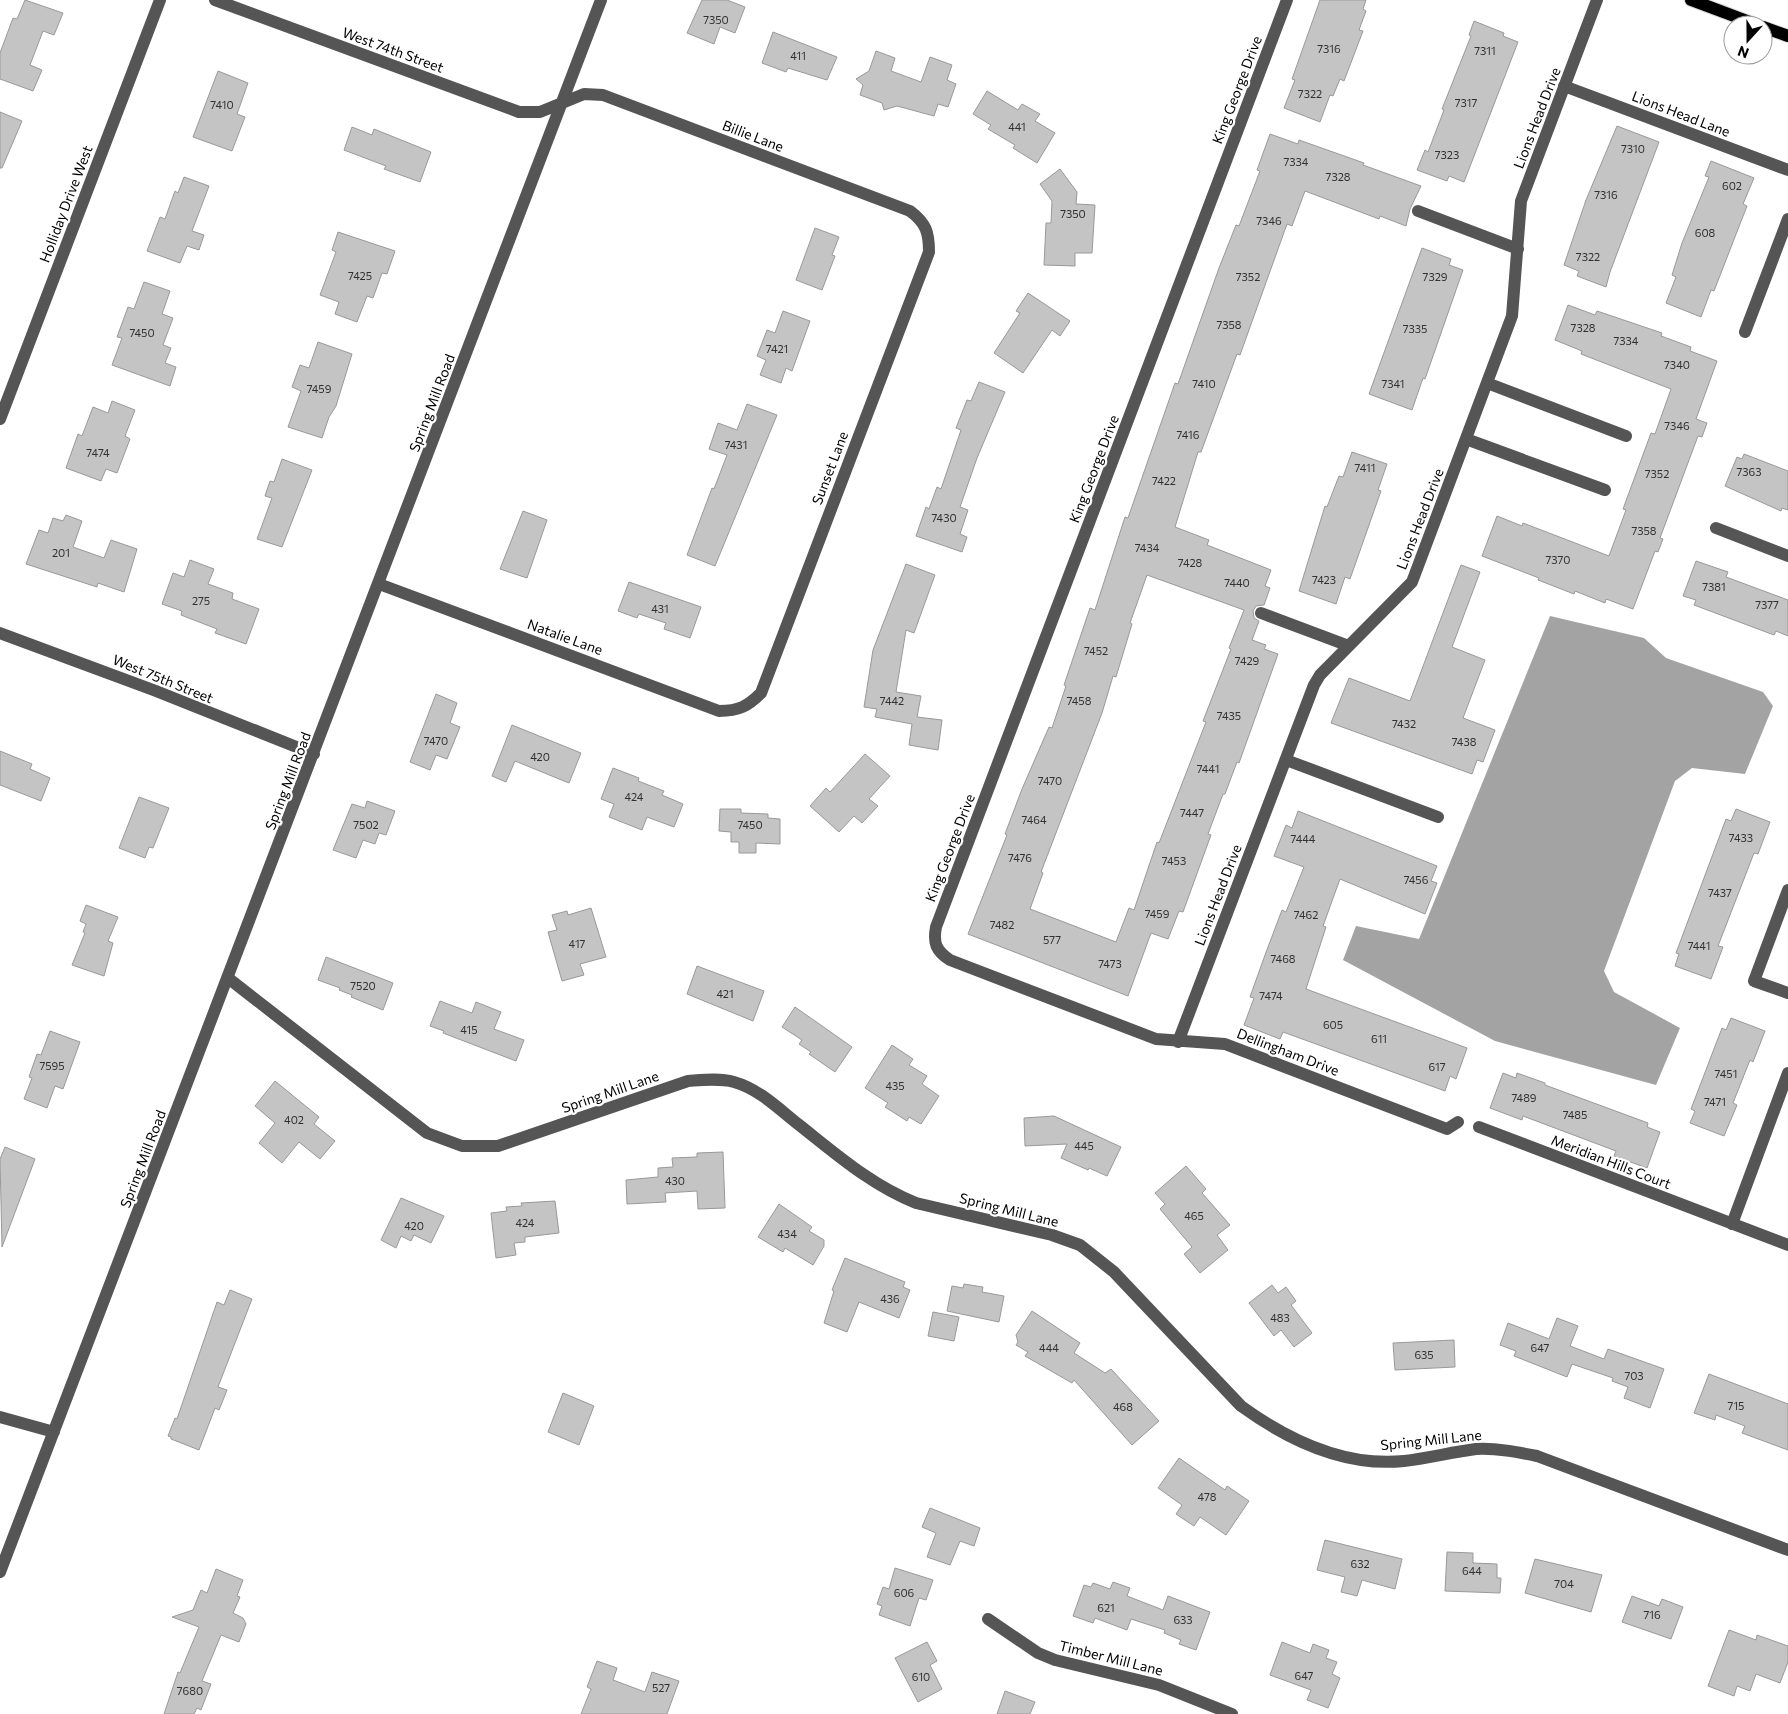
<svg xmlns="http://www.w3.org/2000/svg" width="1788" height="1714" font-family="Commissioner,sans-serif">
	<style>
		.water { fill: #a3a3a3 }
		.building { fill: #c4c4c4; stroke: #999; fill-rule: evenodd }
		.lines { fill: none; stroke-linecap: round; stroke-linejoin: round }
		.major-casing { stroke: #dbdbdb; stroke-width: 14 }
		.minor { stroke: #555; stroke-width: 12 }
		.major { stroke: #000; stroke-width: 12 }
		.labels { text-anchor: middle; stroke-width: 4.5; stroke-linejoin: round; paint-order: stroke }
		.number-label { font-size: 11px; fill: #313131 }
		.street-label { font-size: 14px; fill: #000; stroke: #fff }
	</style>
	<rect width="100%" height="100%" fill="#fff"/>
	<path class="water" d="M1550,616L1644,638L1666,658L1763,692L1773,706L1745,774L1692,768L1675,781L1604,971L1614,992L1680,1028L1656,1085L1495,1041L1343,960L1356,926L1419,939Z"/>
	<path class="building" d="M25,0L63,13L54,35L43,31L30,65L42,70L33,91L0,79V53L13,18L17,19Z
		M702,0H727L745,7L735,33L720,27L714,44L687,33Z
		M1320,0H1366L1363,9L1366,11L1359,30L1363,31L1344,81L1340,79L1333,96L1330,95L1320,122L1284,108L1295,80L1292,79Z
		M1474,21L1504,33L1503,36L1518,42L1464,182L1449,176L1447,181L1417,170L1425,150L1428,152L1444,110L1442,109L1471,36L1469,35Z
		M773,32L837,57L827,80L788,68L786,72L762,63Z
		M876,51L895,58L891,71L921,82L930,57L952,65L947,80L956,84L948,107L938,104L934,116L897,106L884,110L882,103L860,95L863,85L856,79L869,71Z
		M218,71L248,83L237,114L245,117L232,151L193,137Z
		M987,91L1018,110L1022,104L1040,114L1035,121L1055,133L1037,163L1013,148L1015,145L988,129L991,125L973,114Z
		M0,112L22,121L2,168H0Z
		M1617,126L1659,142L1610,272L1606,287L1577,276L1579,271L1564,265L1586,200Z
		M352,127L372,135L374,129L431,152L420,182L384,169L386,166L344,150Z
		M1270,134L1298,144L1299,140L1364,163L1363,165L1421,186L1410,209L1406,226L1380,216L1379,219L1305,191L1292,226L1287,224L1240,355L1237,354L1201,452H1198L1175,527L1209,540L1207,545L1271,570L1265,586L1270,588L1264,605L1256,606L1253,611L1254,618L1259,621L1252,640L1266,645L1264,649L1278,654L1239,763L1237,762L1225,794H1223L1208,834L1211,835L1183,912L1179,911L1168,939L1151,933L1128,996L968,934L1007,835L1005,834L1022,789L1049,727L1052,728L1066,686L1064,685L1090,608L1095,610L1125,517L1128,518L1175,383L1178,384L1219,268L1236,225L1239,226L1260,171L1257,170ZM1147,575L1244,610L1229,648L1231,649L1203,721L1206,722L1159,843L1157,842L1134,910L1129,908L1116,942L1030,909L1043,873L1041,872L1102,713L1113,676L1116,677L1132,624L1130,623Z
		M1711,161L1754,178L1743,204L1747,206L1714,291L1711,290L1701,317L1666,303L1676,277L1672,275L1682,243L1709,177L1705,176Z
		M1060,169L1077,192L1076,204L1095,205L1092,253H1075V266L1044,265L1046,223H1051L1052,201L1040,184Z
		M184,177L209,186L192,231L204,235L199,250L187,246L180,263L147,251L160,217L165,219L175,191L178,193Z
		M815,228L839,237L832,255L835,256L822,290L796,280Z
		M338,232L395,251L387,274L382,273L373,298L367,296L357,322L335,314L339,302L320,295L336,252L332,250Z
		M1422,248L1451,259L1449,265L1463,270L1425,379L1423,378L1412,410L1369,394Z
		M144,282L170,291L162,314L173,318L163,345L171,348L165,363L176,367L170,386L112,365L122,338L117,337L128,307L134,309Z
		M1028,293L1070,321L1060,336L1052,330L1023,373L994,353L1020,313L1016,311Z
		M1568,305L1595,315L1597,311L1662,333L1661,336L1691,347L1690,351L1717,361L1696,419L1707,423L1702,437L1698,436L1660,538L1663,539L1658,552L1655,551L1633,609L1606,599L1605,603L1575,591L1574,594L1538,580L1539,578L1482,556L1497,516L1522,526L1523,523L1609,556L1626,510L1623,509L1651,433L1655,434L1671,389L1581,354L1582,351L1555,340Z
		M783,311L810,321L792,371L786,368L781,383L760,375L766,360L757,356L767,330L775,333Z
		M318,342L352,354L336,406L329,417L322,438L288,427L301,391L292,387L300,365L309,368Z
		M979,382L1005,392L977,458L960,507L968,510L960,534L967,537L962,552L916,536L926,507L929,509L937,487L941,489L961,430L956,428L967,400L971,401Z
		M112,401L135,410L125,436L130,439L117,473L106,469L101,481L66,468L78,434L82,436L93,407L108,413Z
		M747,404L777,415L715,566L687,555L712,488L714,489L727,455L709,449L718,423L737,430Z
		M1352,452L1387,464L1378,490L1381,491L1350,579L1345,577L1336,604L1299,591L1325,506L1327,507L1339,476L1343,477Z
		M1744,454L1788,471V510L1782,508L1781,511L1725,486L1737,457L1742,459Z
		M282,459L312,470L282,547L257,539L272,498L265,496L270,481L274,482Z
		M523,511L547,520L527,578L500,569Z
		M66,515L82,521L73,547L104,558L111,540L137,549L124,592L98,583L97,587L26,564L39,530L48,533L53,518L63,521Z
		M190,560L214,569L208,584L233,593L232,599L259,609L246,644L215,633L217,629L181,615L182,611L162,604L173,573L184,577Z
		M1696,561L1728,572L1726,577L1788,600V636L1776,631L1774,635L1694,605L1696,600L1683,596Z
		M906,564L935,575L914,633L906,630L896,692L921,696L917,717L942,720L938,750L909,745L912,724L875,717L877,709L864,707L873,650Z
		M1461,565L1480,572L1452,647L1485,660L1463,718L1495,730L1483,762L1477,760L1472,774L1331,723L1349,678L1410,701Z
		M629,582L701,607L690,638L664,629L666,623L639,614L637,618L618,611Z
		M436,694L457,703L450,723L460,727L447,759L436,755L430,770L410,762Z
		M512,725L581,753L569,783L515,761L506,782L492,776Z
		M0,751L32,764L30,769L50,778L41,801L0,785Z
		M865,754L890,776L869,799L878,806L862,823L854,816L839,832L810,806L826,788L830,792Z
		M613,768L639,778L638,781L664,791L662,795L683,804L674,827L647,817L642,830L609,817L614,804L601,799Z
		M139,797L169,808L153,848L149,847L145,858L119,848Z
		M367,801L395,811L386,835L379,833L375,844L363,840L356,858L333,850L352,804L365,808Z
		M720,809H741V813L768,814V818L780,819V844L756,843V853H739V842H731V832L719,831Z
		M1736,809L1770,822L1758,854L1754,853L1718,946L1723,947L1711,979L1675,966L1679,954L1676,953L1726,819L1731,821Z
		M1298,811L1437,866L1431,881L1437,883L1425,914L1340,879L1323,926L1326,927L1306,989L1467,1048L1456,1079L1450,1076L1445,1091L1283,1032L1280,1039L1244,1025L1254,998L1250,997L1265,955L1282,910L1286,912L1304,867L1274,856L1286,825L1292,828Z
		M86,905L118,917L108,941L113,943L104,976L72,965L85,933L83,932L86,924L80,921Z
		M591,908L606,957L580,964L584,975L562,981L548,932L557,930L552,915L567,911L568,915Z
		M326,957L393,983L383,1010L351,997L352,995L339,990L340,988L318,980Z
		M697,966L764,991L753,1021L687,994Z
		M440,1001L472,1013L476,1002L501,1012L494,1029L524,1040L516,1061L443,1033L444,1031L430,1026Z
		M795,1007L852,1047L835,1072L809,1054L811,1052L799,1044L802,1040L782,1027Z
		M1731,1018L1765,1031L1753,1062L1750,1060L1733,1103L1737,1105L1724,1136L1690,1123L1695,1111L1691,1109L1722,1028L1726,1030Z
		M50,1031L80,1042L63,1089L55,1086L47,1108L24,1099L32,1078L29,1077L37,1054L41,1055Z
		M892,1045L913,1059L909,1065L927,1076L922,1084L939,1096L921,1124L909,1117L907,1121L885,1107L888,1103L865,1088Z
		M1503,1073L1516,1078L1517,1073L1545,1083V1085L1648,1123L1647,1127L1660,1132L1647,1168L1614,1156L1616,1151L1523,1116L1522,1120L1490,1108Z
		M275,1081L319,1117L314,1124L335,1141L320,1159L299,1142L282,1163L259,1143L275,1123L255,1106Z
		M1054,1116L1121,1147L1107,1176L1089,1168L1088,1170L1061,1158L1067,1144L1025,1146L1024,1118Z
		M5,1147L35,1159L2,1247L0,1159Z
		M723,1152L725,1208L698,1209L697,1191L665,1193L666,1202L627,1204L626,1180L658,1177V1168L673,1167L672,1158L697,1157V1153Z
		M1186,1166L1206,1189L1202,1193L1230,1225L1217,1235L1228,1250L1200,1273L1184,1254L1192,1247L1160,1209L1165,1204L1155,1193Z
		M401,1198L444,1216L431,1243L414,1235L411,1241L401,1236L396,1248L381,1240Z
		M555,1201L559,1233L525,1237V1242L514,1243L516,1255L496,1258L491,1213L507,1211L506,1207L522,1206L521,1203Z
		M779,1204L812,1227L809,1231L824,1240V1246L813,1265L785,1248L783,1252L758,1237Z
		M845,1258L905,1282L903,1287L910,1290L899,1318L859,1302L847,1332L824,1323L834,1291L832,1290Z
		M964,1284L983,1287L982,1292L1004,1296L999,1322L947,1311L952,1286L963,1288Z
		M1272,1285L1278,1293L1286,1287L1296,1301L1291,1305L1312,1333L1294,1347L1281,1330L1274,1336L1249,1303Z
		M230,1290L252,1299L218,1387L227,1390L219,1410L215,1408L199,1450L171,1439V1437L168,1436L175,1418L177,1419L217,1302L224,1305Z
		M1032,1311L1080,1343L1074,1353L1105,1373L1111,1369L1159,1421L1132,1445L1074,1380L1072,1383L1025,1356L1028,1352L1016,1345L1018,1342L1016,1335Z
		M933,1312L959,1317L954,1341L928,1336Z
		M1557,1318L1578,1326L1570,1346L1604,1359L1608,1349L1664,1369L1650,1408L1624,1398L1628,1387L1612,1381L1613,1378L1572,1364L1567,1377L1514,1356L1516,1351L1500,1345L1508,1323L1549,1339Z
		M1454,1340L1455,1367L1395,1370L1393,1343Z
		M1709,1374L1788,1404V1450L1742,1433L1745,1426L1716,1415L1715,1420L1694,1413Z
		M563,1393L594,1406L579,1445L548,1432Z
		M1179,1458L1225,1490L1227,1486L1249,1501L1226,1535L1200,1517L1194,1526L1176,1514L1182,1505L1158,1488Z
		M930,1508L980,1528L974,1546L960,1541L950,1565L927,1557L936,1533L922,1527Z
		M1325,1540L1402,1559L1395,1589L1362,1580L1357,1596L1341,1592L1345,1577L1317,1570Z
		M1447,1552L1473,1553V1563L1497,1564V1578H1501L1500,1593L1445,1591Z
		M1535,1559L1602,1575L1591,1612L1525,1593Z
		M895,1568L933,1580L926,1600L919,1598L910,1626L879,1615L882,1606L877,1604L883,1587L889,1589Z
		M216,1569L243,1580L237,1596L240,1597L233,1613L243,1618L246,1624L239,1642L221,1635L202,1681L211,1684L201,1710L197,1708L194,1714H164L178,1672L180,1673L199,1627L172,1617L193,1610L201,1590L207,1593Z
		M1113,1582L1130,1588L1127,1596L1163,1610L1168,1596L1210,1612L1196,1650L1179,1644L1181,1640L1164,1633L1165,1630L1131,1619L1127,1630L1095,1618L1093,1623L1073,1616L1084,1585L1091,1587L1093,1583L1110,1589Z
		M1632,1596L1659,1606L1662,1599L1683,1607L1671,1639L1622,1622Z
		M1729,1630L1756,1640L1757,1635L1788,1646V1662L1780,1683L1756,1674L1750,1691L1737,1686L1734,1696L1708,1686Z
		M927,1642L937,1661L930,1665L942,1689L918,1702L895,1658Z
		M1282,1642L1310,1653L1313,1644L1329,1650L1326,1658L1337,1662L1332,1674L1340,1678L1328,1708L1307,1700L1311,1690L1270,1675Z
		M597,1661L617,1668L613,1680L645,1692L652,1672L679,1681L667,1714H581L591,1689L587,1687Z
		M1005,1691L1035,1702L1030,1714H997Z"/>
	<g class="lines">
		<defs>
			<path id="major" d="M1691,0L1758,25
				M1763,27L1788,36"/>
		</defs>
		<use href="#major" class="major-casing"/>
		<path class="minor" d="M215,0L519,112H540L584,94L603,95L910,211C926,223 929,232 929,252L761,693C748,706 739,711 719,711L379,584
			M1287,0L936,927C933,943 936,951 950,960L1156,1039L1225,1044L1447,1129L1458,1122
			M1564,86L1788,170
			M1418,211L1518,249
			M1745,332L1788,219
			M1487,383L1626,436
			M0,419L160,0
			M1466,439L1605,490
			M1716,528L1788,556
			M1261,613L1349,646
			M0,633L156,691L314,754
			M1286,760L1438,817
			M1788,890L1754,981L1788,993
			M228,978L427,1133L462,1146H498L688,1081C703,1080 719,1078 734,1082C759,1089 779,1109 798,1124C836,1154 871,1185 916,1203L1052,1235L1080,1245L1114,1272L1241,1406C1288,1440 1345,1467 1404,1461C1429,1458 1452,1452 1476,1449C1497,1448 1517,1452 1537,1456L1788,1550
			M1178,1042L1314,685L1320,675L1412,582L1512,316L1521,201L1597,0
			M1479,1127L1788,1245
			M1732,1224L1788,1073
			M0,1417L54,1432
			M0,1572L601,0
			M988,1619L1038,1653L1055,1660L1159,1685L1232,1714"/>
		<use href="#major" class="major"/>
	</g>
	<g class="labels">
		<g class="number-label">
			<text x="716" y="24">7350</text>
			<text x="1329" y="53">7316</text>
			<text x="1485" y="55">7311</text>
			<text x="798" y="60">411</text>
			<text x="1310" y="98">7322</text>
			<text x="1466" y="107">7317</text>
			<text x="222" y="109">7410</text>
			<text x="1017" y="131">441</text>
			<text x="1633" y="153">7310</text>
			<text x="1447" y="159">7323</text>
			<text x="1296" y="166">7334</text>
			<text x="1338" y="181">7328</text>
			<text x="1732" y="190">602</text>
			<text x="1606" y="199">7316</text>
			<text x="1073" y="218">7350</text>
			<text x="1269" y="225">7346</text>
			<text x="1705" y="237">608</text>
			<text x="1588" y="261">7322</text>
			<text x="360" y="280">7425</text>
			<text x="1248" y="281">7352</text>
			<text x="1435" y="281">7329</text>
			<text x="1229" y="329">7358</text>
			<text x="1583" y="332">7328</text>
			<text x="1415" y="333">7335</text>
			<text x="142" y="337">7450</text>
			<text x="1626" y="345">7334</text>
			<text x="777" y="353">7421</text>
			<text x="1677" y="369">7340</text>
			<text x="1204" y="388">7410</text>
			<text x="1393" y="388">7341</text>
			<text x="319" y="393">7459</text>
			<text x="1677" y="430">7346</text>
			<text x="1188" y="439">7416</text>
			<text x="736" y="449">7431</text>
			<text x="98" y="457">7474</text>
			<text x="1365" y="472">7411</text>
			<text x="1749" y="476">7363</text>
			<text x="1657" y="478">7352</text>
			<text x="1164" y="485">7422</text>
			<text x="944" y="522">7430</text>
			<text x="1644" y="535">7358</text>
			<text x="1147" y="552">7434</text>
			<text x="61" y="557">201</text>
			<text x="1558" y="564">7370</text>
			<text x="1190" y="567">7428</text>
			<text x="1324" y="584">7423</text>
			<text x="1237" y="587">7440</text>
			<text x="1714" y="591">7381</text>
			<text x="201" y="605">275</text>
			<text x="1767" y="609">7377</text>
			<text x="660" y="613">431</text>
			<text x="1096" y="655">7452</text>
			<text x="1247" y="665">7429</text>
			<text x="892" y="705">7442</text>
			<text x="1079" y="705">7458</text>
			<text x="1229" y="720">7435</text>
			<text x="1404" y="728">7432</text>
			<text x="436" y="745">7470</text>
			<text x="1464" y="746">7438</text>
			<text x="540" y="761">420</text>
			<text x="1208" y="773">7441</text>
			<text x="1050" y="785">7470</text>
			<text x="634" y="801">424</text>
			<text x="1192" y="817">7447</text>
			<text x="1034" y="824">7464</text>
			<text x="366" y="829">7502</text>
			<text x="750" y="829">7450</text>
			<text x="1741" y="842">7433</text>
			<text x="1303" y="843">7444</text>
			<text x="1020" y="862">7476</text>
			<text x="1174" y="865">7453</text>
			<text x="1416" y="884">7456</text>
			<text x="1720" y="897">7437</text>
			<text x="1157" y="918">7459</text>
			<text x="1306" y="919">7462</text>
			<text x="1002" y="929">7482</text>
			<text x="1052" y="944">577</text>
			<text x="577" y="948">417</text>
			<text x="1699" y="950">7441</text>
			<text x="1283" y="963">7468</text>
			<text x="1110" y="968">7473</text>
			<text x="363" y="990">7520</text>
			<text x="725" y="998">421</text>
			<text x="1271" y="1000">7474</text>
			<text x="1333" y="1029">605</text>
			<text x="469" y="1034">415</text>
			<text x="1379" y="1043">611</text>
			<text x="52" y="1070">7595</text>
			<text x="1437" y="1071">617</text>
			<text x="1726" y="1078">7451</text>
			<text x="895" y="1090">435</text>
			<text x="1524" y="1102">7489</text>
			<text x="1715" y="1106">7471</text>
			<text x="1575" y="1119">7485</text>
			<text x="294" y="1124">402</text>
			<text x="1084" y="1150">445</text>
			<text x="675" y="1185">430</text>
			<text x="1194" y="1220">465</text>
			<text x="525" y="1227">424</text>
			<text x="414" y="1230">420</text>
			<text x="787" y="1238">434</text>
			<text x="890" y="1303">436</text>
			<text x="1280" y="1322">483</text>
			<text x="1049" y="1352">444</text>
			<text x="1540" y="1352">647</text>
			<text x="1424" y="1359">635</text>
			<text x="1634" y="1380">703</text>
			<text x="1736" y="1410">715</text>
			<text x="1123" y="1411">468</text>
			<text x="1207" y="1501">478</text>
			<text x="1360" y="1568">632</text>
			<text x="1472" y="1575">644</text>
			<text x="1564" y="1588">704</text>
			<text x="904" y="1597">606</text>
			<text x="1106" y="1612">621</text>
			<text x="1652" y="1619">716</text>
			<text x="1183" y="1624">633</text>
			<text x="1304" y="1680">647</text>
			<text x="921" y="1681">610</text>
			<text x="661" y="1692">527</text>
			<text x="190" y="1695">7680</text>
		</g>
		<g class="street-label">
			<text transform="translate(393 50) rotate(20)" y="5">West 74th Street</text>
			<text transform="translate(1237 90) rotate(-69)" y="5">King George Drive</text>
			<text transform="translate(1681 114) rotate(21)" y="5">Lions Head Lane</text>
			<text transform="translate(1537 118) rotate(-69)" y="5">Lions Head Drive</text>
			<text transform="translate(753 136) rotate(21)" y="5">Billie Lane</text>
			<text transform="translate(66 204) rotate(-69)" y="5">Holliday Drive West</text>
			<text transform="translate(432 403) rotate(-69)" y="5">Spring Mill Road</text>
			<text transform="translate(830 468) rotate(-69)" y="5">Sunset Lane</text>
			<text transform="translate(1094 469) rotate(-69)" y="5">King George Drive</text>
			<text transform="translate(1420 519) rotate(-69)" y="5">Lions Head Drive</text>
			<text transform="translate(565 637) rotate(20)" y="5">Natalie Lane</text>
			<text transform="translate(163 679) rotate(22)" y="5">West 75th Street</text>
			<text transform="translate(288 781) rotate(-69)" y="5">Spring Mill Road</text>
			<text transform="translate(950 848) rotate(-69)" y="5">King George Drive</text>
			<text transform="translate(1218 895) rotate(-69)" y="5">Lions Head Drive</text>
			<text transform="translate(1288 1052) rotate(21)" y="5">Dellingham Drive</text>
			<text transform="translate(610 1092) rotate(-19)" y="5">Spring Mill Lane</text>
			<text transform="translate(143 1159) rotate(-69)" y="5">Spring Mill Road</text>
			<text transform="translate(1611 1162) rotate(21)" y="5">Meridian Hills Court</text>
			<text transform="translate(1009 1210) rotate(14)" y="5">Spring Mill Lane</text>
			<text transform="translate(1431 1440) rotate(-6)" y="5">Spring Mill Lane</text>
			<text transform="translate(1111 1658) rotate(14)" y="5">Timber Mill Lane</text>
		</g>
	</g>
	<g transform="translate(1748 40) rotate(201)"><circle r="24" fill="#ffffff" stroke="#999999"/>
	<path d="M0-4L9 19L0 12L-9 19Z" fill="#000000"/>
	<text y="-8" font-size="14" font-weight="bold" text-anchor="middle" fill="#000000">N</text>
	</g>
</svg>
